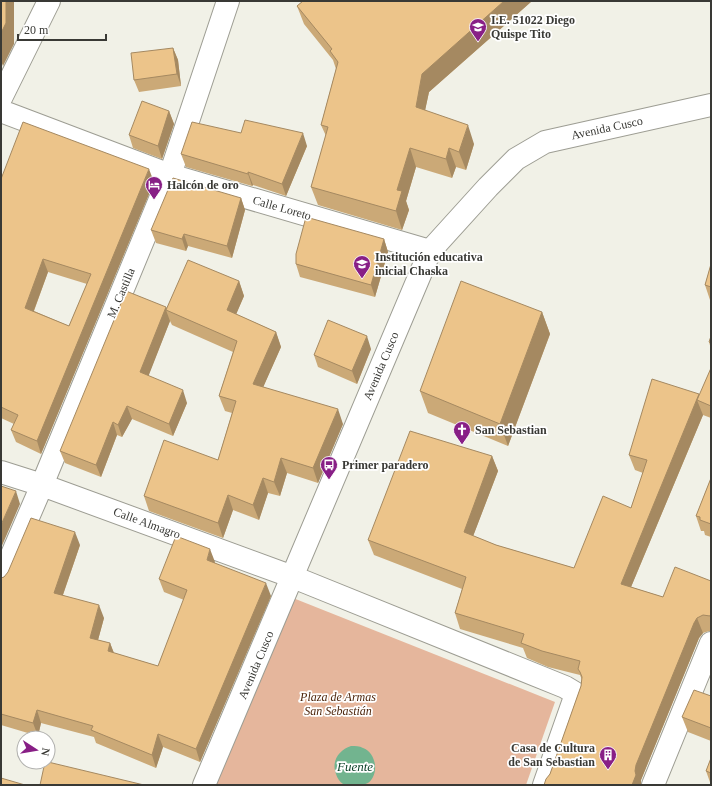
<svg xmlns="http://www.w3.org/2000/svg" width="712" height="786" font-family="'Times New Roman',serif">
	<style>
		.green { fill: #e5b69c }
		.water { fill: #72b48f }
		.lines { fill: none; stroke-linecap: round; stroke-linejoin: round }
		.street-casing { stroke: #9d9d93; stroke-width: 24 }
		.secondary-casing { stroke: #9d9d93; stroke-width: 24 }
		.street { stroke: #fff; stroke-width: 22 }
		.secondary { stroke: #fff; stroke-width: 22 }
		.wall { fill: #cba977; fill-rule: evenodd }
		.shaded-wall { fill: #a58961 }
		.building { fill: #ecc48a; stroke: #a58961; fill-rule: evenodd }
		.labels { text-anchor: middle; stroke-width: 3.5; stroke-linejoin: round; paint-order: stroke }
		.poi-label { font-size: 12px; font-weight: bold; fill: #393935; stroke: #fff; text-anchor: start }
		.street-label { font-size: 12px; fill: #393935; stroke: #fff }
		.park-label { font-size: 12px; font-style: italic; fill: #4c240a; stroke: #fff }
		.water-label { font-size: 13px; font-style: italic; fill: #0c4229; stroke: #fff }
	</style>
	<rect width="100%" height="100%" fill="#f1f1e7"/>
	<path class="green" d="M293,598L555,702L526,785H213Z"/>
	<path class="water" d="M351,746C356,746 359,746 363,748C374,752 378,767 373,777C370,783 366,785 358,785C354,785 347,786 343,784C340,782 337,778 336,774C331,761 339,750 351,746Z"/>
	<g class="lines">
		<defs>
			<path id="street" d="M1,98L49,1
				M1,111L170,175L430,251
				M1,472L42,485L293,577L565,687L575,693V697L544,785
				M1,580L42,485L170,175L228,1
				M653,785L711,643"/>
			<path id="secondary" d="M204,785L430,251L488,187L516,159L545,142L711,105"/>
		</defs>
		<use href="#street" class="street-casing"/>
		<use href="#secondary" class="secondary-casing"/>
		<use href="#street" class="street"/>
		<use href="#secondary" class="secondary"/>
	</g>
	<path class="wall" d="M303,1H532L429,92L425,110L474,144L466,170L456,167L452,178L416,167L406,201L409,210L402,230L318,205L311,187L326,136L321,125L336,69L333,60L304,24L297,6Z
		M173,48L178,60L181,86L139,92L134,80Z
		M169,111L174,124L162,159L133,148L129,135Z
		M241,133L307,146L286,196L253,185L252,186L186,167L181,154Z
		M1,179L154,182L41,454L16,442L11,430L14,424L1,418ZM48,272L87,284L69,326L34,311Z
		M241,198L245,210L232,258L188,246L186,251L156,243L151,230Z
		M384,239L388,252L375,297L300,277L296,264Z
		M711,264V300H710L705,285Z
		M239,281L244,296L236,314L276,332L281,347L263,387L343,424L318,483L287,473L280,496L268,493L259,520L233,510L223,538L149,511L144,496L218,460L232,413L225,411L219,396L233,352L172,325L170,321L148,376L187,403L173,436L132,419L122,437L117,435L101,477L65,463L60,451L166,307L167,309Z
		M542,312L550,334L508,446L428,413L420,391Z
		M711,336V349L709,342Z
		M371,349L357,384L318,367L314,355Z
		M711,368V418L703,415L631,587L663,597L711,581V631H709L703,633L699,638L641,780V785H544L550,774L581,686L582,680L580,675L548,667L527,658L523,648L460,629L455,613L462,589L374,555L368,540L492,456L498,471L473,536L496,545L574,568L631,508L643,473L635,470L629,455L699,394L700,395Z
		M711,478V537L705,535L704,531H701L696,516Z
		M80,545L63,595L104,618L98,640L110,643L114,653L158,666L184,600L164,592L159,579L215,562V563L271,596L200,762L163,747L156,768L96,743L94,737L41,723L38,736L1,725V578Z
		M711,696V741L688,732L682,717Z
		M711,758V785L706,771Z"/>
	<path class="shaded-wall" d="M6,1H14V44L3,66L1,61V33Z
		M504,1H532L429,92L422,125L416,107L422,74Z
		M173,48L178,60L181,86L177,74Z
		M169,111L174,124L162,159L158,146Z
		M468,125L474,144L466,170L459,152Z
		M303,133L307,146L286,196L282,184Z
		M410,148L416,167L406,201L409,210L402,230L396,211L397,190Z
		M449,148L456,167L452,178L446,159Z
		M149,169L154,182L41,454L37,441Z
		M248,172L253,185L252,186L248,174Z
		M241,198L245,210L232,258L227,246Z
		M184,234L188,246L186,251L182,239Z
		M384,239L388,252L375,297L371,285Z
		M43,259L48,272L30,321L25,308Z
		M239,281L244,296L232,324L227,310Z
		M166,307L168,311L166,310L170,321L145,385L140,372Z
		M542,312L550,334L508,446L500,424Z
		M276,332L281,347L258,399L253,384Z
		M367,336L371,349L357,384L352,371Z
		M183,390L187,403L173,436L169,424Z
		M699,394L702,402L697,400L703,415L626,599L621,584Z
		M127,406L132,419L122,437L118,425Z
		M338,409L343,424L318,483L313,468Z
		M113,422L117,435L101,477L96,465Z
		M492,456L498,471L469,547L464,532Z
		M281,458L287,473L280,496L274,482Z
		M263,478L268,493L259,520L253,505Z
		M16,491L20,504L1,548V525Z
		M228,495L233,510L223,538L218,523Z
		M75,532L80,545L59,606L54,593Z
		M210,549L215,562L211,572L207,560Z
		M266,583L271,596L200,762L196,749Z
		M99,605L104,618L95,651L90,638Z
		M697,618L703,633L699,638L641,780V785H632L636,765L694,623Z
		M110,643L115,656L108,651Z
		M37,710L41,723L38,736L33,723Z
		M158,734L163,747L156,768L152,755Z"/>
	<path class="building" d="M1,1H6V23L1,33Z
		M303,1H504L422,74L416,107L468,125L459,152L449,148L446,159L410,148L397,190L402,191L396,211L311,187L328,127L321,125L338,62L330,51L332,49L297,6Z
		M173,48L177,74L134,80L131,53Z
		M142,101L169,111L158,146L129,135Z
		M245,120L303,133L282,184L248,172V174L181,154L192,122L241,133Z
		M23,122L149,169L37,441L11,430L18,415L1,407V179ZM43,259L91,274L69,326L25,308Z
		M173,178L241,198L227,246L184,234L182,239L151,230Z
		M306,217L384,239L371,285L296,264V254Z
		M188,260L239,281L227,310L276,332L253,384L338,409L313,468L281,458L274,482L263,478L253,505L228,495L218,523L144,496L164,440L218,460L236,401L219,396L237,341L166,310Z
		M711,264V287L705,285Z
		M461,281L542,312L500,424L420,391Z
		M126,291L166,307L140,372L183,390L169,424L127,406L118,425L113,422L96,465L60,451Z
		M328,320L367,336L352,371L314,355Z
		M711,336V343L709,342Z
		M711,368V406L697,400Z
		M652,379L699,394L621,584L663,597L675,567L711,581V613L710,616L703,615L697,618L694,623L636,765L635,771L636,775L632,785H544L546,779L550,774L581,686L582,677L580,672L578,669L580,661L542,651L521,643L524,634L455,613L466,577L368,540L410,431L492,456L464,532L496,545L574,568L603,496L631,508L647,460L629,455Z
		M711,478V524L700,520V517L696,516Z
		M1,486L16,491L1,525Z
		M31,518L75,532L54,593L99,605L90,638L110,643L108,651L158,666L187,590L159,579L176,536L210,549L207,560L266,583L196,749L158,734L152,755L91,730L93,726L37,710L33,723L1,714V578L4,577L8,572Z
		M694,690L711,696V728L682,717Z
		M711,758V773L706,771Z
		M45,762H48L144,785H40Z
		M1,778L25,785H1Z"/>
	<defs>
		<symbol id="school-pin" viewBox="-11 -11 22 30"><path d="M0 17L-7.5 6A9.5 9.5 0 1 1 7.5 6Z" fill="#881f86" stroke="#fff"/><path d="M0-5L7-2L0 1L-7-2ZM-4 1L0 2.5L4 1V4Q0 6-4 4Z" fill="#fff"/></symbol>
		<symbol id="hotel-pin" viewBox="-11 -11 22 30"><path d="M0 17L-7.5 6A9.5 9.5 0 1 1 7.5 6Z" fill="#881f86" stroke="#fff"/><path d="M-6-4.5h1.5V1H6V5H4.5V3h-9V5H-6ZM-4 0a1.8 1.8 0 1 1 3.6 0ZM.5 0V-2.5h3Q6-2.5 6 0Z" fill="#fff"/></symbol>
		<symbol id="church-pin" viewBox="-11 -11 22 30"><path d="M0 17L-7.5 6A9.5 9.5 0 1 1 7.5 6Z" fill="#881f86" stroke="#fff"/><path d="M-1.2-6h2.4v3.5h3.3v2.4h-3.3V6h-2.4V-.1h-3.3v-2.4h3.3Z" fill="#fff"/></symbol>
		<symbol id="bus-pin" viewBox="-11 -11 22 30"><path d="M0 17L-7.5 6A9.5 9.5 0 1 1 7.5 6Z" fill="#881f86" stroke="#fff"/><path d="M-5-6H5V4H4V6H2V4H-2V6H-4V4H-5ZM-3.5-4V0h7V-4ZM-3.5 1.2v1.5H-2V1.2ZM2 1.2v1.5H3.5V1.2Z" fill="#fff"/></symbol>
		<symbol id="building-pin" viewBox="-11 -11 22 30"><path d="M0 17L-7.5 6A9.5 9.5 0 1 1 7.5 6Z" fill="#881f86" stroke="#fff"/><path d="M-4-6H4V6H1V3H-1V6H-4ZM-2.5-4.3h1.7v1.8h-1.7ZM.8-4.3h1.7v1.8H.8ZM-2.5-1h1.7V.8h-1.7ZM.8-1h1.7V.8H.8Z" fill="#fff"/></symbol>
	</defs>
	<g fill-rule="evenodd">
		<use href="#school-pin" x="468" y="17" width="20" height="27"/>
		<use href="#hotel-pin" x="144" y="175" width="20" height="27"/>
		<use href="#school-pin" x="352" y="254" width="20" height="27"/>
		<use href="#church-pin" x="452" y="420" width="20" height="27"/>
		<use href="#bus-pin" x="319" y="455" width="20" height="27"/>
		<use href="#building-pin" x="598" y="745" width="20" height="27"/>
	</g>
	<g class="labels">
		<g class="poi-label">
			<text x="491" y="24">I.E. 51022 Diego<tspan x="491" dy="14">Quispe Tito</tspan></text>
			<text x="167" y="189">Halcón de oro</text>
			<text x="375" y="261">Institución educativa<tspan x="375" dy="14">inicial Chaska</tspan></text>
			<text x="475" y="434">San Sebastian</text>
			<text x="342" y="469">Primer paradero</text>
			<text x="595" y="752" text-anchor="end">Casa de Cultura<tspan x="595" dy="14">de San Sebastian</tspan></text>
		</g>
		<g class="street-label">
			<text transform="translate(607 128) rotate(-12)" y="4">Avenida Cusco</text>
			<text transform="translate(282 208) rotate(16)" y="4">Calle Loreto</text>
			<text transform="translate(121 293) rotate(-67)" y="4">M. Castilla</text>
			<text transform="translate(381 366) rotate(-67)" y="4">Avenida Cusco</text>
			<text transform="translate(147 523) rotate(20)" y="4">Calle Almagro</text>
			<text transform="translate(256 665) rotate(-67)" y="4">Avenida Cusco</text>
		</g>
		<g class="park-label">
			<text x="338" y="701">Plaza de Armas<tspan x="338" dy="14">San Sebastián</tspan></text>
		</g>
		<g class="water-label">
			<text x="355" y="771">Fuente</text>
		</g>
	</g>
	<rect width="712" height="786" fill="none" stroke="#393935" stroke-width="4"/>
	<g transform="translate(36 750) rotate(102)"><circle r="19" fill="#ffffff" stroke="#b0b0ae"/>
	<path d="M0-3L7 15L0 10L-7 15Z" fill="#881f86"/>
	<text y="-6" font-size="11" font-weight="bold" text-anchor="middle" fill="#393935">N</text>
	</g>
	<path d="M18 34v6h88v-6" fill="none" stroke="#393935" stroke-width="2"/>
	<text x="24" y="34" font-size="12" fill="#393935" stroke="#ffffff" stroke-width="3" paint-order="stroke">20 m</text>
</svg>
